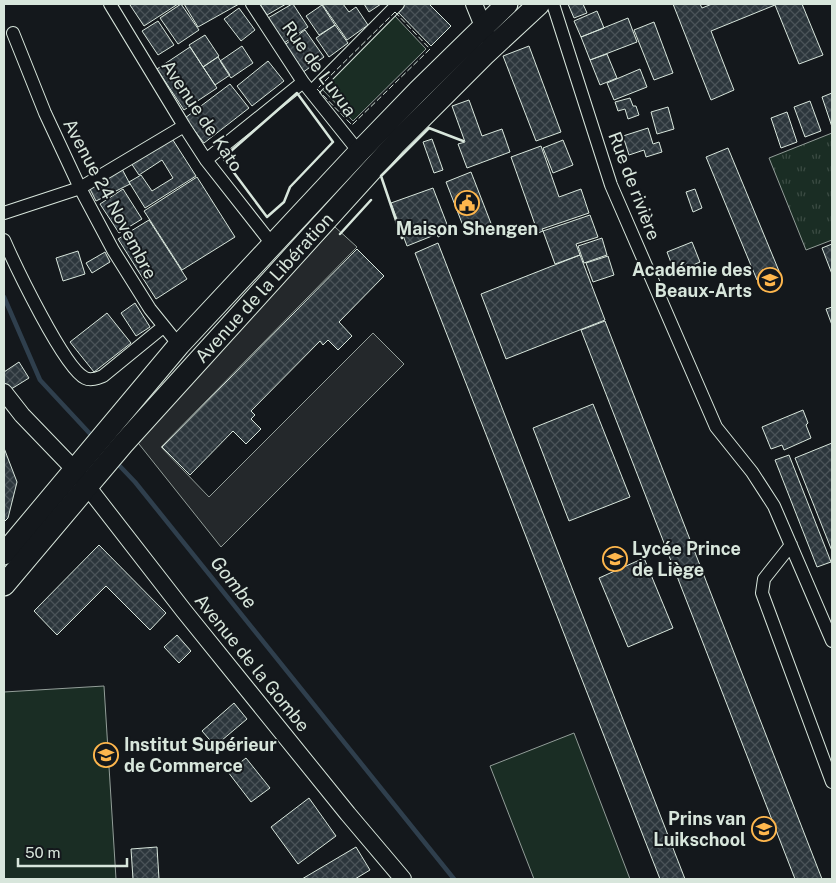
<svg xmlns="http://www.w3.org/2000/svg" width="836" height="883" font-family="'Public Sans',sans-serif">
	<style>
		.grass { fill: url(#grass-tufts); stroke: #939e99 }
		.park { fill: #1a2d24; stroke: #939e99 }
		.parking { fill: #24282b; stroke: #939e99 }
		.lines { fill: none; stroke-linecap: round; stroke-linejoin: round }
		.stream { stroke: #2f3f4d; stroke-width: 4.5 }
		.building { fill: url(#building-cross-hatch); stroke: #d8e6dc }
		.minor-casing { stroke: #d8e6dc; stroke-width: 14 }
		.tertiary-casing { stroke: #d8e6dc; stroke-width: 18 }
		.primary-casing { stroke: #d8e6dc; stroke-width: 23 }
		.minor { stroke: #14181c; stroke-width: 12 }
		.tertiary { stroke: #14181c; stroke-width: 16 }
		.primary { stroke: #14181c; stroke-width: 21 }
		.fence { stroke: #d8e6dc; stroke-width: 1; stroke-dasharray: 6 2.5; stroke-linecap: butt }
		.wall { stroke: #d8e6dc; stroke-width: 2.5 }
		.labels { text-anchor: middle; stroke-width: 4; stroke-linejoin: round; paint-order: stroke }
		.street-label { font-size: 18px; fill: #d8e6dc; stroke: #14181c }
		.poi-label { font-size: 18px; font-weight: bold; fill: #d8e6dc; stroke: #14181c; text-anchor: end }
		.water-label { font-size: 19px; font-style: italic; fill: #d8e6dc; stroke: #14181c }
	</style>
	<defs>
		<pattern id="grass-tufts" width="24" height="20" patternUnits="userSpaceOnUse" patternTransform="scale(1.25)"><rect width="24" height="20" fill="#1a2d24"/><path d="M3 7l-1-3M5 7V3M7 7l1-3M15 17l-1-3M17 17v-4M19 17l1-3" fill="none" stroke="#3b4b43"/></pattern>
		<pattern id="building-cross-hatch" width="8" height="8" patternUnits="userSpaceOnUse" patternTransform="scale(1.25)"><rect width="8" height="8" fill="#2c363c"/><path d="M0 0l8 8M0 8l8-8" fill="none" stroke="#4a5358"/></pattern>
	</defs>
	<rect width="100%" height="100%" fill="#14181c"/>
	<path class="grass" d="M832,133V240L806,250L769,158Z"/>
	<path class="park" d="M395,16L426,49L353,121L321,88Z
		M104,686L116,879H4V692Z
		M574,733L630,879H534L490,766Z"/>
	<path class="parking" d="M335,227L357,247L161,447L209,497L373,333L404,364L221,547L135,439Z"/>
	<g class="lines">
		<path class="stream" d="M4,297L40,380L93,437
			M115,461L135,482L454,879"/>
	</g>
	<path class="building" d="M132,4H178L144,26L130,5Z
		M181,4L199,30L178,44L160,18Z
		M184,4H239L198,27Z
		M260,4H286L267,15Z
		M292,4H293L308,27L284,43L268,18Z
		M322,4H343L349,12L356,7L368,25L347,40Z
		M364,4H381L369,12Z
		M403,4H429L451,26L431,46L396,10Z
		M568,4H583L587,13L574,18Z
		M673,4H700L702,8L712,4H802L823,55L799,64L775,5L711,31L734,90L711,100Z
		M322,5L335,25L319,35L306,16Z
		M239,8L255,30L241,41L224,19Z
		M597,11L604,28L581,37L574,21Z
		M628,18L637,42L590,60L581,37Z
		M158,21L174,45L158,55L142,31Z
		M654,22L673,73L654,80L634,30Z
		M335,25L348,43L329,57L316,38Z
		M305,30L324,57L302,73L283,46Z
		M205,35L219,56L203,67L189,45Z
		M242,46L253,63L231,78L220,61Z
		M529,46L561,132L536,141L503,56Z
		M190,47L217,88L184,110L157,69Z
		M607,54L617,78L600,85L590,60Z
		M218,57L230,75L215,85L203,67Z
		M268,61L284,81L252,106L237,86Z
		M640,69L647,87L614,100L607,83Z
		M230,84L249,108L204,143L185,118Z
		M832,93V127L822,97Z
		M630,98L633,106H636L639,115L628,119L625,109L618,111L615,102Z
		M469,100L482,136L502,129L510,152L467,168L458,144L465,142L452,106Z
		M810,101L821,131L805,137L794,107Z
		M668,107L674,129L657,134L651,112Z
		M787,112L797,142L781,148L771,118Z
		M648,128L653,144L659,142L662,152L646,157L644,150L629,155L623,136Z
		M171,137L196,176L145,208L129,182L141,175L152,191L173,178L162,160L139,175L131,163Z
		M432,139L443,170L434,173L423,142Z
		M563,140L573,165L553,173L543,148Z
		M541,146L559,197L581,189L589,213L542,229L543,231L538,233L511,157Z
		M728,148L779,271L757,280L706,157Z
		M122,169L130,184L96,201L88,185Z
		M471,172L492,226L467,236L446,182Z
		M197,177L235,237L182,270L144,211Z
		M433,188L450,232L438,237L437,234L407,246L391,203Z
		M123,189L142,219L119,233L100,204Z
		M695,189L702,208L693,212L686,192Z
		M590,215L598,237L576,244L580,255L555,264L543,231Z
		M149,220L187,279L156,299L118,239Z
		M602,238L607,255L584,263L578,246Z
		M692,242L700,262L675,273L667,252Z
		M438,243L685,879H660L415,253Z
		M832,244V274L822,248Z
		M357,249L384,276L339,322L352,336L338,350L328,340L323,345L320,341L251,411L255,415L251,419L261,429L246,444L233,431L190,475L162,447Z
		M78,251L85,274L63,281L56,258Z
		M105,252L110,262L92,273L86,263Z
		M580,255L605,320L506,359L481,294Z
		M608,256L614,275L593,282L586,263Z
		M135,303L150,327L136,336L121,313Z
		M832,307V325L826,309Z
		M107,313L131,343L94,372L70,342Z
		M605,321L822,879H795L581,330Z
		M19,362L29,378L8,391L4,384V372Z
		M593,404L630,497L569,521L533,428Z
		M803,410L808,423L806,425L811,438L784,450L782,445L771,449L762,427Z
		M832,443V551L795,458Z
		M4,448L17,482L8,518L4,522Z
		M789,455L831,562L817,567L775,460Z
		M99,545L166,613L150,630L106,586L57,635L34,611Z
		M644,558L673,628L628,647L599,578Z
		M177,635L191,651L179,663L164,647Z
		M234,703L247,719L215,746L202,731Z
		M246,758L270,788L251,802L228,772Z
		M309,798L336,836L298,864L271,827Z
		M157,847L159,879H133L131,849Z
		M356,847L370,870L355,879H302Z"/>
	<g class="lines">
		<defs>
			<path id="minor" d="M110,4L184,126L206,160L272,244
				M252,4L303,82L359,152
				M553,4L611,185L716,427L752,472L774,506L832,641
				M13,33L45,113L80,188L113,250L150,309L179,345
				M311,92L398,4
				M206,160L303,82
				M4,213L80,188L184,126
				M4,240C15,265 64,368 85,378C91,381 98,378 103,376L163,327
				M791,545L764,579L762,593L832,782"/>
			<path id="tertiary" d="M474,4L487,36
				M4,392L22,415L73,468L184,611L348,814L403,879"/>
			<g id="primary">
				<path d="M4,554L179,345L359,152L418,91L507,4"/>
				<path id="s1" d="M4,585L123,444L396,143L484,55L539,4"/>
			</g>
		</defs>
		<use href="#minor" class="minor-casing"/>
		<use href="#tertiary" class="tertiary-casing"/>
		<use href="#primary" class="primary-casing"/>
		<use href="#minor" class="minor"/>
		<use href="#tertiary" class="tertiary"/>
		<use href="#primary" class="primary"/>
		<path class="fence" d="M395,12L430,49L352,125L317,89Z"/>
		<path class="wall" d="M297,93L333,142L290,187L284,202L267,217L223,158Z
			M340,234L371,200
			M402,238L381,176L429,128L463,141"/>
	</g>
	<defs>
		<symbol id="civic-ring" viewBox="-11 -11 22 22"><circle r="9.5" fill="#14181c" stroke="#ffb74d" stroke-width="1.5"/><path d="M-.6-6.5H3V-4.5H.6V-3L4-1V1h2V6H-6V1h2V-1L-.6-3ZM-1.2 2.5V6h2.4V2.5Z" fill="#ffb74d"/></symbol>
		<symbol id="university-ring" viewBox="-11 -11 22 22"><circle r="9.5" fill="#14181c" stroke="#ffb74d" stroke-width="1.5"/><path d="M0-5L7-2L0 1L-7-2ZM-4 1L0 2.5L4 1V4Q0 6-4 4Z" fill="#ffb74d"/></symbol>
		<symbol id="school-ring" viewBox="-11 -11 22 22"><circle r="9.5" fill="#14181c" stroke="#ffb74d" stroke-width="1.5"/><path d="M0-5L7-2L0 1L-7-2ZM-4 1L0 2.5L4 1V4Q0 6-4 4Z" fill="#ffb74d"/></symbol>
	</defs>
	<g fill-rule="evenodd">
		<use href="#civic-ring" x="453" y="189" width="28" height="28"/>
		<use href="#university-ring" x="756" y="266" width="28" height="28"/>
		<use href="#school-ring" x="601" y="545" width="28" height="28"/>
		<use href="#university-ring" x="92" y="741" width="28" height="28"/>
		<use href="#school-ring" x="750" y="815" width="28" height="28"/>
	</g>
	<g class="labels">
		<g class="street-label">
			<text transform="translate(319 69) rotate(54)" y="6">Rue de Luvua</text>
			<text transform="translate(202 116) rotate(56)" y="6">Avenue de Kato</text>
			<text transform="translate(634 186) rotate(69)" y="6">Rue de rivière</text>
			<text transform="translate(110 199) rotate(62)" y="6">Avenue 24 Novembre</text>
			<text dy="6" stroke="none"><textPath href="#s1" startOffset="395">Avenue de la Libération</textPath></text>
			<text transform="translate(252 663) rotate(51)" y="6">Avenue de la Gombe</text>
		</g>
		<g class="poi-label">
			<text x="467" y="235" text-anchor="middle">Maison Shengen</text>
			<text x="752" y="276">Académie des<tspan x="752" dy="21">Beaux-Arts</tspan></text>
			<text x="632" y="555" text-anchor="start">Lycée Prince<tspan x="632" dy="21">de Liège</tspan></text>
			<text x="124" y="751" text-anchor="start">Institut Supérieur<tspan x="124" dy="21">de Commerce</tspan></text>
			<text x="746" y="825">Prins van<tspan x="746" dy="21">Luikschool</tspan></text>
		</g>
		<g class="water-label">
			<text transform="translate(234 582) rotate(51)" y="7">Gombe</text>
		</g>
	</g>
	<rect width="836" height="883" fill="none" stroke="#d8e6dc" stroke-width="10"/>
	<path d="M18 858v8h109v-8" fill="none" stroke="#d8e6dc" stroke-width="2.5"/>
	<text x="25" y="858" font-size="15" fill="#d8e6dc" stroke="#14181c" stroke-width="4" paint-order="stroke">50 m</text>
</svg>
